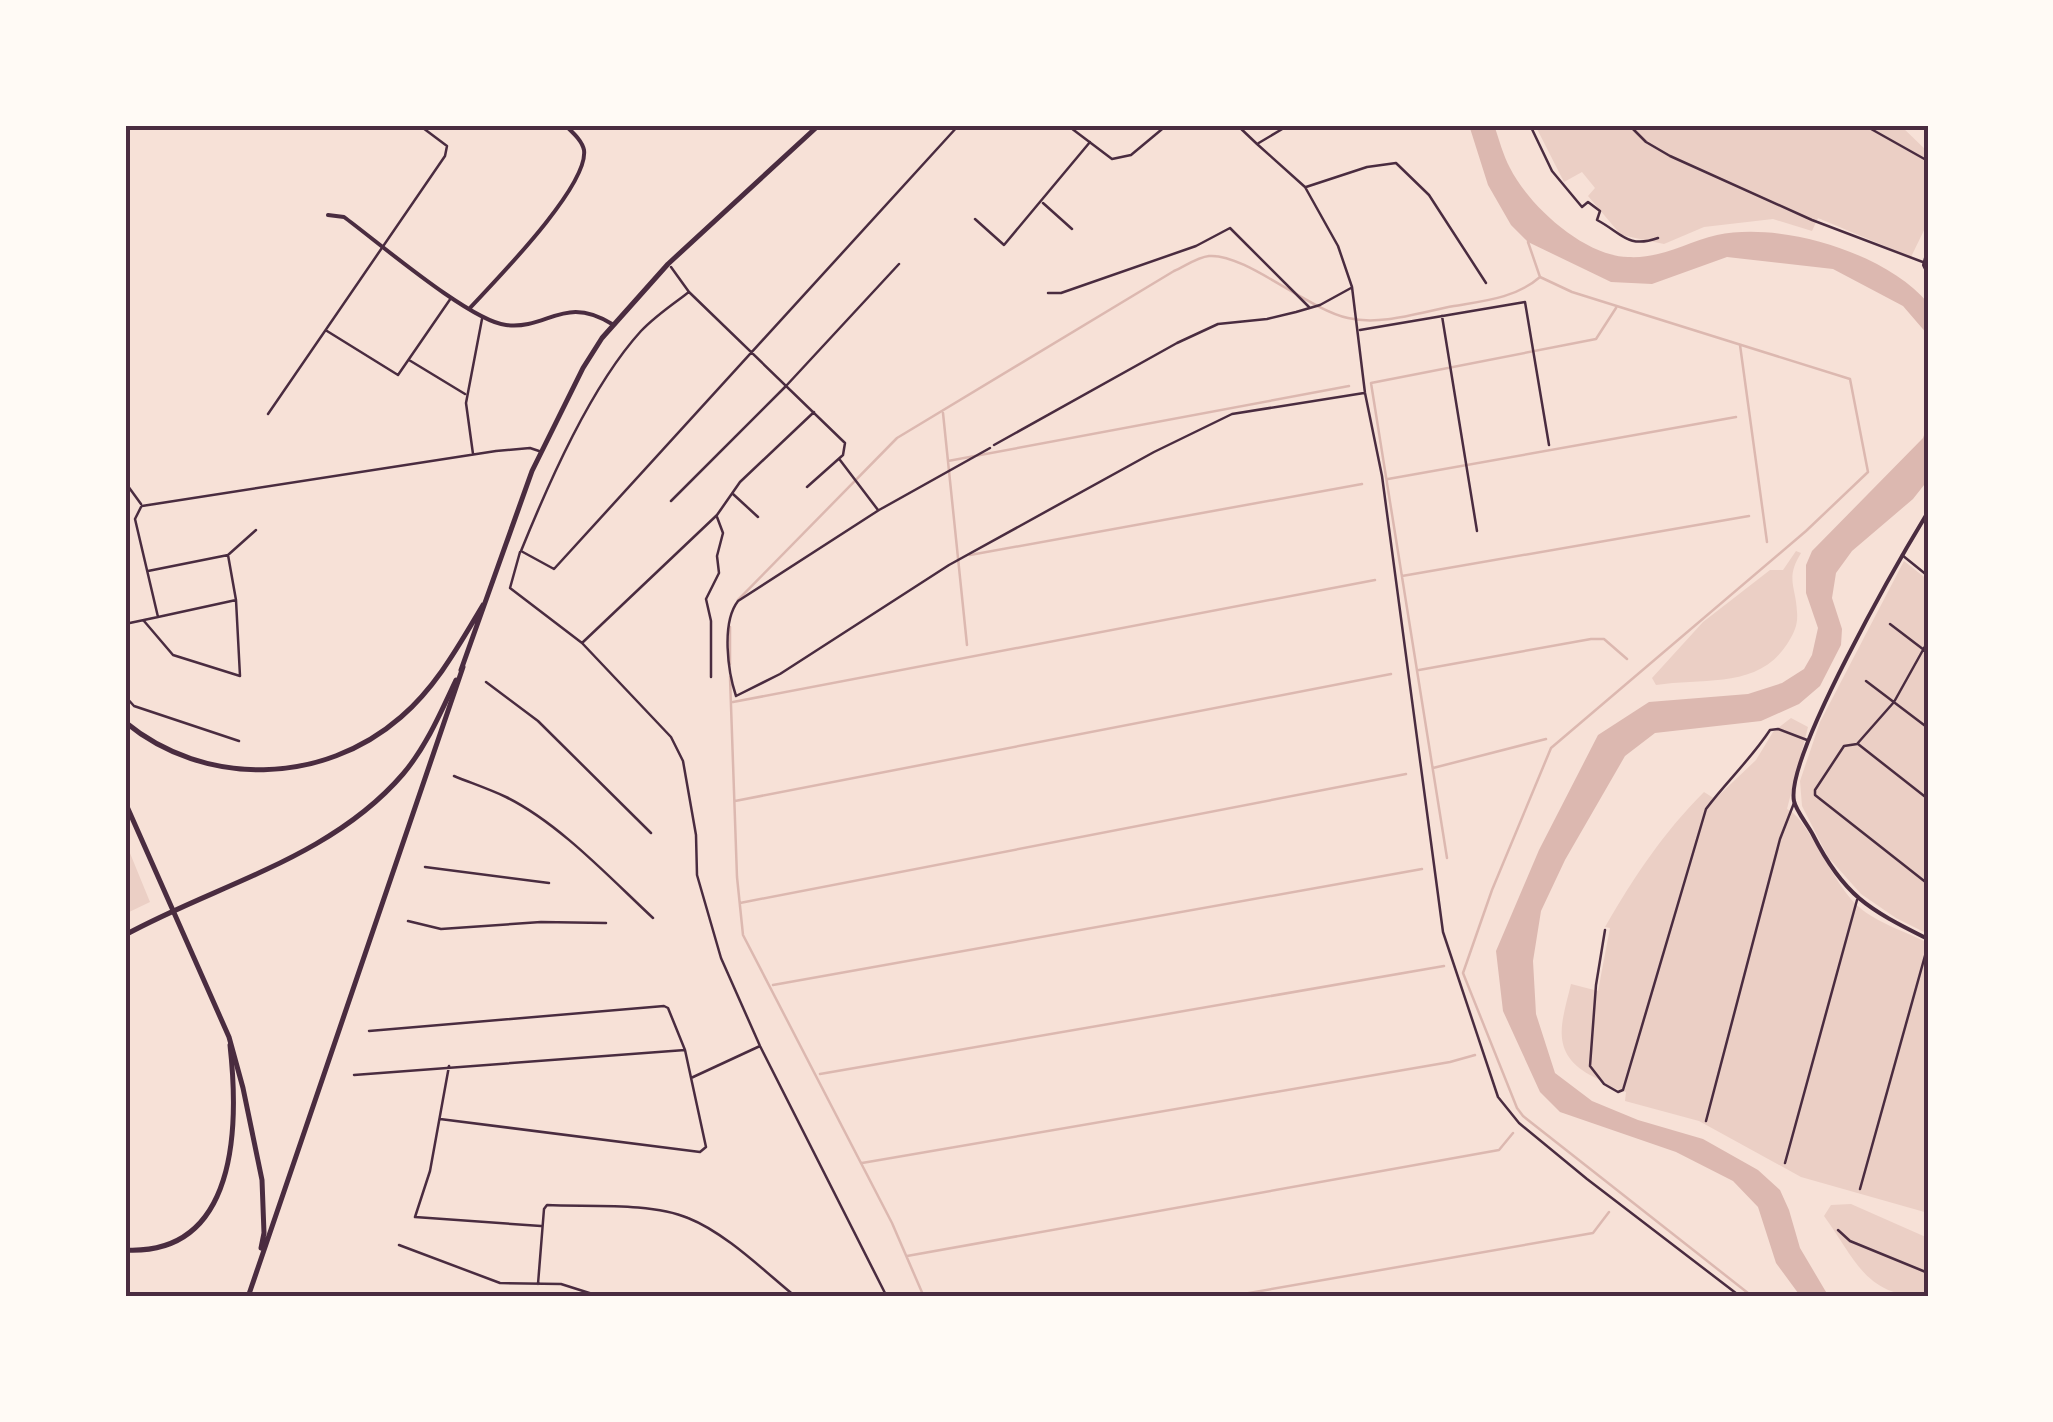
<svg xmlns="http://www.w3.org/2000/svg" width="2053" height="1422" font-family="'Open Sans',sans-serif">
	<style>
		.green { fill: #ebcfc5 }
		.water { fill: #dcb8b0 }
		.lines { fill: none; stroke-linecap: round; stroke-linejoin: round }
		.stream { stroke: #dcb8b0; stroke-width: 2.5 }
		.minor { stroke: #4a2c40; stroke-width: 2.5 }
		.tertiary { stroke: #4a2c40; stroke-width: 4 }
		.primary { stroke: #4a2c40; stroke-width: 5 }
		.trunk { stroke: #4a2c40; stroke-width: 5 }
		.neatline { fill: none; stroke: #4a2c40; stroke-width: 4 }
	</style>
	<rect width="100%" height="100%" fill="#f7e1d7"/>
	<path class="green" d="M1535,125H1900L1928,152V222L1911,257L1818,218L1812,231L1773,219L1704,227L1664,244L1621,235L1588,196L1595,188L1582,172L1564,182Z
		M1796,551L1801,553C1785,579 1796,586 1797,612C1798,624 1795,631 1789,641C1760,690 1705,677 1656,685L1652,678L1703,622L1770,570H1783Z
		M1904,561L1928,580V934L1896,918L1861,894L1828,857L1802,806L1800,781L1820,722Z
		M1791,718L1808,727L1787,809C1808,818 1833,885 1859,907C1877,923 1907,932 1928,943V1213L1801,1177L1699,1121L1625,1101L1626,1092C1613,1089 1602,1081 1590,1075C1549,1052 1562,1022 1571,984L1598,991L1610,928L1605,927C1634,877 1663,833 1704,792L1715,799L1756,760L1773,732Z
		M125,841L150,902L125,914Z
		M1851,1204L1928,1238V1297C1865,1297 1856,1260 1824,1216L1831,1205Z"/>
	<path class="water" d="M1469,125H1494C1499,139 1503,155 1510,168C1529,206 1584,256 1628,257C1661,259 1687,242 1717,235C1781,221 1886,253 1928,303V335L1903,306L1833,269L1727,257L1652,284L1611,282L1528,242L1511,225L1488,185Z
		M1928,424V480L1913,499L1852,551L1836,573L1832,598L1842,629L1841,645L1820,686L1799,704L1761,721L1655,733L1625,756L1565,860L1541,911L1533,961L1536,1014L1555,1073L1592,1101L1638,1120L1703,1139L1758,1170L1780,1190L1789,1210L1800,1248L1829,1297H1801L1776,1263L1758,1207L1733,1181L1676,1152L1560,1112L1540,1092L1503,1011L1496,951L1539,850L1598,735L1649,702L1748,694L1782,683L1804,669L1812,655L1818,628L1806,593V565L1812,551L1923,438Z"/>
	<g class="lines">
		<path class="stream" d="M1528,242L1540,277L1572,292L1850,379L1868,472L1806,531L1551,748L1492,890L1463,973L1517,1108L1523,1116L1753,1297
			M1740,345L1767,542
			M943,413L967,645
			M948,461L1349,386
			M1388,479L1736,417
			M970,555L1362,484
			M1402,576L1749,516
			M738,600L897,438L1174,271C1185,266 1198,257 1209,256C1245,253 1307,309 1348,318C1381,326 1421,312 1454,306C1484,301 1516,298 1540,277
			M730,627V664
			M1419,670L1591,639H1604L1627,659
			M730,677L737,877L743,935L892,1223L924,1297
			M733,702L1375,580
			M1433,768L1546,739
			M735,801L1391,674
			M1447,858L1371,383L1596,339L1616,308
			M740,903L1406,774
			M773,985L1422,869
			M820,1074L1444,966
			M862,1163L1450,1062L1475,1055
			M907,1256L1499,1150L1513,1133
			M1226,1297L1593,1233L1609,1212
			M1712,1297L1714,1294"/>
		<path class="minor" d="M1067,125L1112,159L1131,155L1167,125
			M1237,125L1257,144L1289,125
			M1530,125L1552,171L1582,207L1588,202L1600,211L1597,220C1622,233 1627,249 1658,238
			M1629,125L1646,142L1670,156L1812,220L1928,264
			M1864,125L1928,161
			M1257,144L1305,187L1338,246L1352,287L1365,393L1382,476L1443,932L1498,1097L1519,1123L1587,1179L1741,1297
			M1306,187L1367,167L1396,163L1429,195L1486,283
			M1043,203L1072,229
			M975,219L1004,245L1090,142
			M671,267L689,292L845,443L843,455L807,487
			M689,292C673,304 655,316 641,331C591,386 549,482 521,551L554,569L958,126
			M1048,293H1061L1196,246L1230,228L1310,308
			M1442,316L1477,531
			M1360,330L1525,302L1549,445
			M327,331L398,375L451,298
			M409,360L465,394
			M268,414L445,156L447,146L419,125
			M994,445L1177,343L1218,324L1267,319L1296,312L1320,305L1351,288
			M990,448L879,510L738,601C721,623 728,672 736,696L780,674L949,565L1154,452L1232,414L1364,393
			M473,454L466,403L482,319
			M840,460L878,510
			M125,482L141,504
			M733,494L758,517
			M671,501L786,386L899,264
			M142,506L496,451L530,448L539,451
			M520,552L510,588L582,643L717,515L740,482L814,412
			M1902,555L1928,576
			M148,571L228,555
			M158,617L236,600L228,555L256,530
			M144,621L173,655L240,676L236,600
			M125,624L158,617L135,519L141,507
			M1890,624L1928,653
			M1928,641L1894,702L1857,744L1844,746L1815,790V795L1928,884
			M582,643L671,737L683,761L696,835L697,875L721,958L760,1046L887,1297
			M711,677V621L706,599L719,573L717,556L723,533L717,517
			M1866,681L1928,728
			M486,682L538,721L651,833
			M125,696L134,706L239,741
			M1858,744L1928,799
			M454,776C471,783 489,789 506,797C559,823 610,878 653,918
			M425,867L549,883
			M408,921L441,929L541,922L606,923
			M1605,930L1596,985L1590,1066L1604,1084L1618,1092L1623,1090L1706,809C1726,782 1751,759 1770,730L1778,729L1807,740
			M369,1031L664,1006L668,1008L685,1050L706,1147L700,1152L440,1119
			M449,1066L430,1171L415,1217L541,1226
			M354,1075L685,1050
			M691,1078L760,1046
			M1706,1121L1780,839L1794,803
			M1785,1163L1857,900
			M1860,1189L1928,945
			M1838,1230L1850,1241L1928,1273
			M399,1245L500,1283L561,1284L602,1297
			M538,1284L544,1209L547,1205C588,1207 651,1202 688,1218C726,1233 765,1272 796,1297"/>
		<path class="tertiary" d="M328,215L344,217C378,242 470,321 506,325C548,330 564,294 612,324
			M1928,250L1924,265L1928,273
			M469,309C494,282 589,186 584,150C582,140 572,132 565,125
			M1928,512C1900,558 1785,757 1794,801C1796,811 1808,825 1813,835C1844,896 1868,909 1928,939"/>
		<path class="primary" d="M461,670L532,471L583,368L602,338L668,264L819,125
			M125,722C205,788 323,785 401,717C437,686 459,645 483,605
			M125,935C218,884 331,858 403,774C426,747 441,712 456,680
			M125,1250C238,1256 239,1126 230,1045"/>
		<path class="trunk" d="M125,802L229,1037L243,1088L262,1180L264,1233L261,1248
			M248,1297L463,667"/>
	</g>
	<rect width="2053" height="1422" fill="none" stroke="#fffaf5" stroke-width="255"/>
	<rect x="128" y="128" width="1798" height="1166" class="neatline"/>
</svg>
